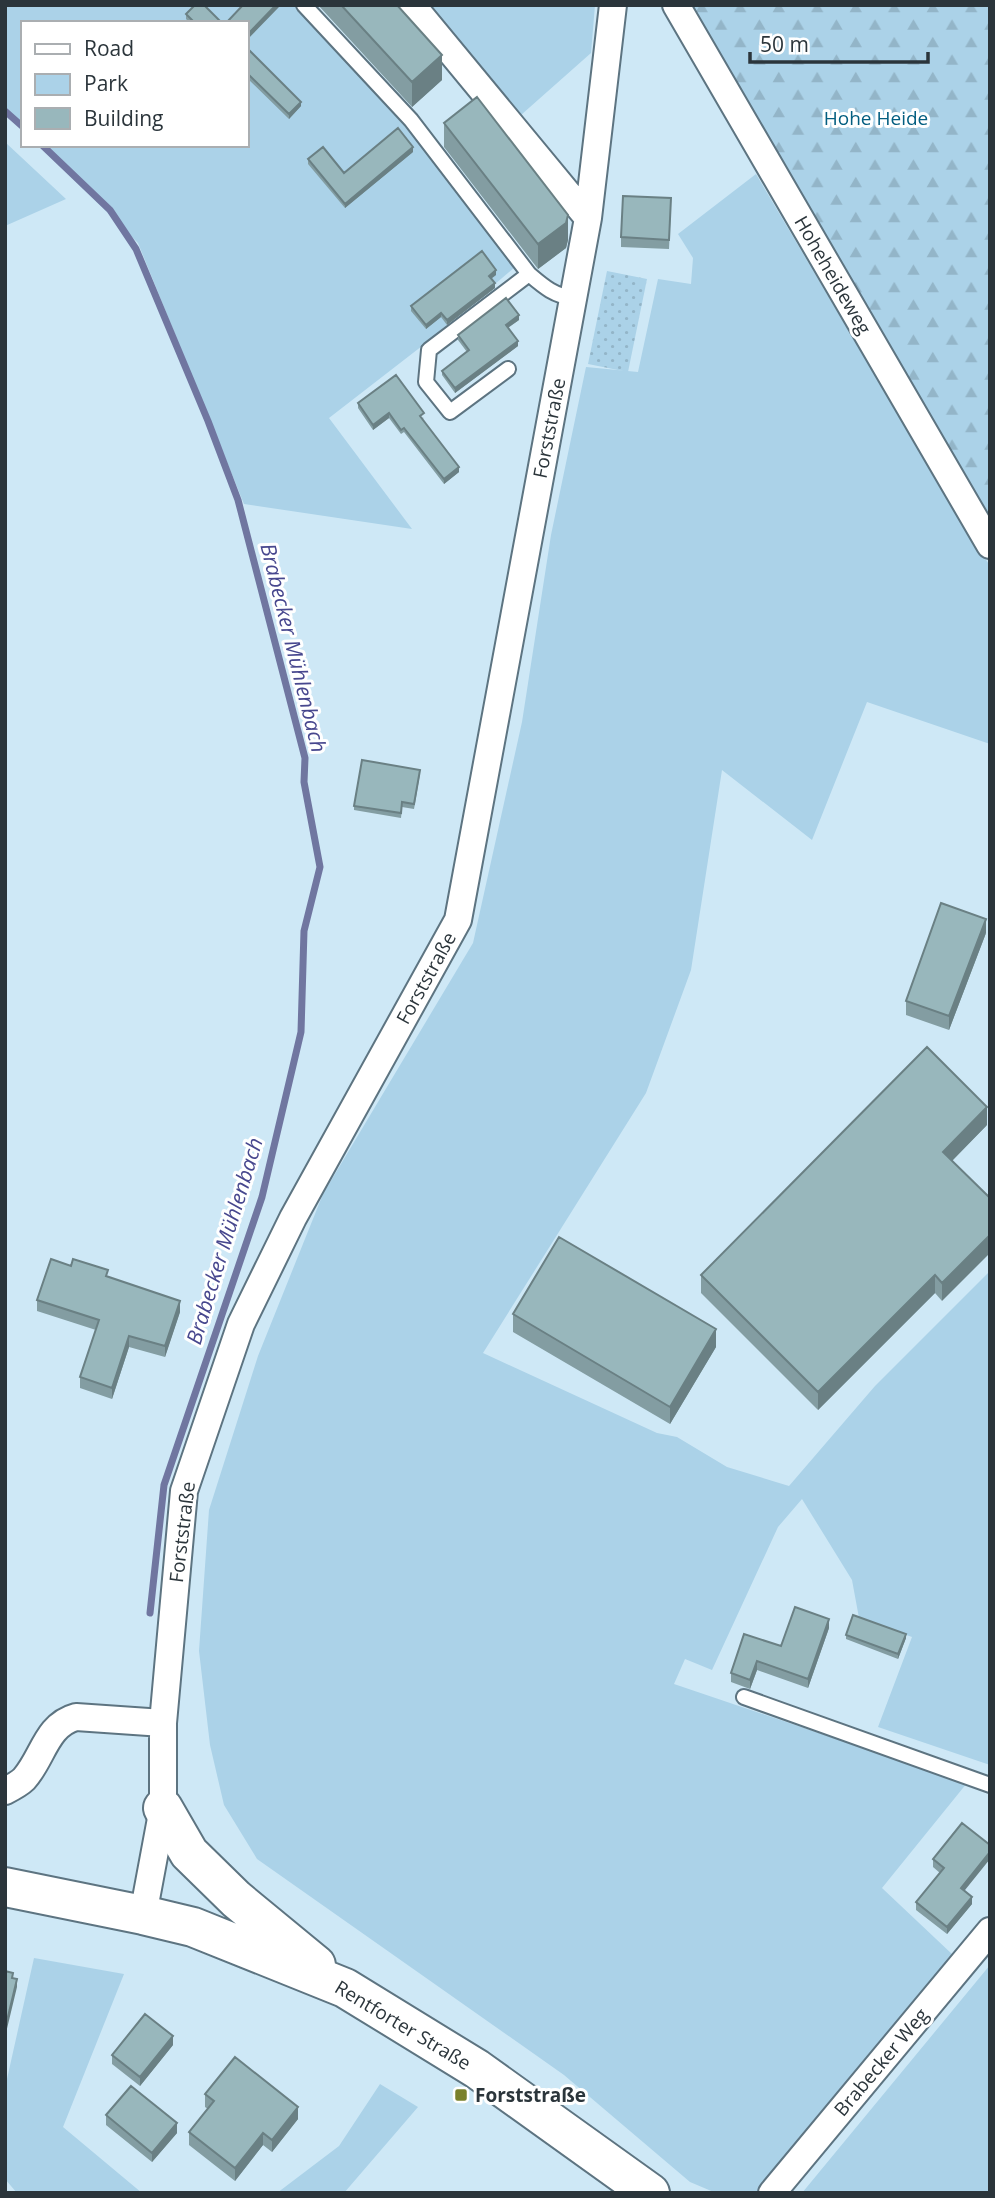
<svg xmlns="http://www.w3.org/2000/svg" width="995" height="2198" font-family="'Open Sans',sans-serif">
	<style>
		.green { fill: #abd2e8 }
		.forest { fill: url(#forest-firs) }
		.park { fill: url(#park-dots) }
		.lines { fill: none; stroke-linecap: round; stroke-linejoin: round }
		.stream { stroke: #7076a0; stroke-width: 7 }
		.lane-casing { stroke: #5d7481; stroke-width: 18 }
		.street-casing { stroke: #5d7481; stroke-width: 30 }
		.secondary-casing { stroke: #5d7481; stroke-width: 42 }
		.lane { stroke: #fff; stroke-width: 14 }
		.street { stroke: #fff; stroke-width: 26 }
		.secondary { stroke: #fff; stroke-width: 38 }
		.wall { fill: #839da2 }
		.shaded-wall { fill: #6a8084 }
		.building { fill: #98b7bc; stroke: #6a8084; stroke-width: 2 }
		.poi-dot { fill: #79802b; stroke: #fff; stroke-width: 2.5 }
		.labels { text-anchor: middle; stroke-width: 6; stroke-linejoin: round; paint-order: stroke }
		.park-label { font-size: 19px; fill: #035e80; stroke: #fff }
		.street-label { font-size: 19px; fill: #2b353b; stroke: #fff }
		.poi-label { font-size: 19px; font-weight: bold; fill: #2b353b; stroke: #fff; text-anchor: start }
		.water-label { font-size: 21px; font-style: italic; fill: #47478e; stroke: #fff }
	</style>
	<defs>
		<pattern id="forest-firs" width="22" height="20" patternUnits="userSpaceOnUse" patternTransform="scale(1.75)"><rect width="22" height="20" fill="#abd2e8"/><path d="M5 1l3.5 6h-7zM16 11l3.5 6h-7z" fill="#93b5c8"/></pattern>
		<pattern id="park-dots" width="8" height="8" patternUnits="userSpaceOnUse" patternTransform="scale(1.75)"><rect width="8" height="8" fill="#abd2e8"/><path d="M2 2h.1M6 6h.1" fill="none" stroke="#93b5c8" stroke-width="1.8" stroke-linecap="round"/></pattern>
	</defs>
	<rect width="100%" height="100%" fill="#cee8f6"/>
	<path class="green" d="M5,5H295L420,143L515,267L422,346L329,418L412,529L244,504L138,243L39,145H247V23H23V129L5,112Z
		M425,5H595L591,53L521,115Z
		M5,142L66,199L5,226Z
		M756,174L958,516L990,566V744L867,702L812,840L722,770L691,970L646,1093L483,1353L657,1433L677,1437L727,1467L789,1486L875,1386L990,1271V1765L878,1727L912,1637L859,1618L852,1580L802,1499L778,1527L712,1670L685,1659L674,1684L967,1783L882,1888L953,1955L768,2181L756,2193H716L690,2182L564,2075L257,1859L224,1805L210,1745L199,1651L209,1510L258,1356L323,1194L473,943L522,722L551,535L586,367L638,372L658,279L691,284L693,258L678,234Z
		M34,1958L124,1974L63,2127L142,2193H17L5,2179V2088Z
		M990,1965V2193H802Z
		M380,2084L418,2107L344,2193H277L339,2146Z"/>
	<path class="forest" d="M676,5H990V537Z"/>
	<path class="park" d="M607,271L647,279L628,372L588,364Z"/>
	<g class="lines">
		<path class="stream" d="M5,111L23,127
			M42,145L110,210L136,249L208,421L238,500L305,758L304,782L320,867L304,931L301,1032L262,1197L164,1485L150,1613"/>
		<defs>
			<path id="lane" d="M304,5L411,120L529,274C543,286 554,296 574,298
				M508,369L450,412L426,382L429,350L529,274
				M744,1697L990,1785"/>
			<path id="street" d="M412,5L588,218
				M676,5L990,545
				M5,1791C11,1788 19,1784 24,1779C43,1758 46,1725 76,1717L163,1723
				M143,1915L163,1808V1723L184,1491L241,1324L293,1218L458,920L588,218L613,5
				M772,2193L990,1931"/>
			<path id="secondary" d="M163,1808L189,1853L236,1899L316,1965
				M5,1887L143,1915L193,1927L345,1988L477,2069L650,2193"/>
		</defs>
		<use href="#lane" class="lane-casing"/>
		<use href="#street" class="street-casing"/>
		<use href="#secondary" class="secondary-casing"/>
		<use href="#lane" class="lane"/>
		<use href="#street" class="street"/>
		<use href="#secondary" class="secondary"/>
	</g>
	<path class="wall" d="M318,5H397L442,80L412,107Z
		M186,14L222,23H190L186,19Z
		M247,48L301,106L289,119L247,78Z
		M444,123L568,240L566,248L538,269L444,147Z
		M413,152L345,208L308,164V159L344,173Z
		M671,207L669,249L621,247V237Z
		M496,275L491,279L495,288L447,325L441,317L426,329L411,311V306Z
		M519,320L508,328L518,346L455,393L442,375V371L467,352L458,340V335Z
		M358,403L424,418L422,419L459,472L444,484L404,432L401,434L389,418L373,430L358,408Z
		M420,774L414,809L402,807L401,818L354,810V806Z
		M986,933L949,1030L906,1015V1001Z
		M987,1125L952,1161L942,1301L935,1293L818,1410L701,1293V1275Z
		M71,1266L108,1277L180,1312L165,1357L129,1347L112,1399L80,1388V1377L96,1330L37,1311V1300Z
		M513,1314L716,1347L670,1424L513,1332Z
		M829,1628L808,1688L757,1670L750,1689L731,1682V1673L781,1646Z
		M846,1635L906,1638L898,1659L846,1639Z
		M962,1823L964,1891L972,1904L947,1934L916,1910V1902L940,1873L933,1867V1859Z
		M173,2045L140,2086L112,2064V2055Z
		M205,2094L298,2119L272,2152L263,2145L235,2181L189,2145V2132L208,2109L205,2107Z
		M106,2115L177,2133L152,2162L106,2125Z"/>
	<path class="shaded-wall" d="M276,5H279V7L247,40V35Z
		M442,55V80L412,107V82Z
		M301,102V106L289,119V114Z
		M413,147V152L345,208V204Z
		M568,215V240L566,248L538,269V244Z
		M496,270V275L489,280V276Z
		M495,283V288L447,325V320Z
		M441,313V317L426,329V325Z
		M519,315V320L506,329V325Z
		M518,341V346L455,393V388Z
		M389,413V418L373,430V425Z
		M459,467V472L444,484V479Z
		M986,919V933L949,1030V1016Z
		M987,1107V1125L943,1170V1152Z
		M990,1235V1253L942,1301V1283Z
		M935,1275V1293L818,1410V1392Z
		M180,1301V1312L165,1357V1346Z
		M716,1329V1347L670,1424V1407Z
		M129,1336V1347L112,1399V1388Z
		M829,1619V1628L808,1688V1679Z
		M906,1634V1638L898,1659V1654Z
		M757,1661V1670L750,1689V1680Z
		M990,1852V1859L961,1895V1888Z
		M972,1897V1904L947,1934V1927Z
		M17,1979V1987L5,2037V2029Z
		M173,2036V2045L140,2086V2077Z
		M298,2107V2119L272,2152V2140Z
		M177,2123V2133L152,2162V2153Z
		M263,2133V2145L235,2181V2168Z"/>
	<path class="building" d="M195,5H204L222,23H195L186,14Z
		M243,5H276L247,35V23H226Z
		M341,5H397L442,55L412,82Z
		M247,48L301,102L289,114L247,73Z
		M477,97L568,215L566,223L538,244L444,123Z
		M398,128L413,147L345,204L308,159L323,147L344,173Z
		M623,196L671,198L669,240L621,237Z
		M482,251L496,270L489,276L495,283L447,320L441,313L426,325L411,306Z
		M506,298L519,315L506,325L518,341L455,388L442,371L469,350L458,335Z
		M396,375L424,413L420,416L459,467L444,479L404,428L401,430L389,413L373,425L358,403Z
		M362,760L420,770L414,804L402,802L401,813L354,806Z
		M941,903L986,919L949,1016L906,1001Z
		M927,1047L987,1107L943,1152L990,1198V1235L942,1283L935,1275L818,1392L701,1275Z
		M559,1237L716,1329L670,1407L513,1314Z
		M51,1259L71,1266L73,1259L108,1270L106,1276L180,1301L165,1346L129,1336L112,1388L80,1377L99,1320L37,1300Z
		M795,1607L829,1619L808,1679L757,1661L750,1680L731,1673L744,1634L781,1646Z
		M853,1615L906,1634L898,1654L846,1635Z
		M962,1823L990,1845V1852L961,1888L972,1897L947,1927L916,1902L944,1868L933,1859Z
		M5,1971L13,1973L12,1978L17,1979L5,2029Z
		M145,2014L173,2036L140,2077L112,2055Z
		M235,2057L298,2107L272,2140L263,2133L235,2168L189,2132L214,2101L205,2094Z
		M131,2086L177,2123L152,2153L106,2115Z"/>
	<rect class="poi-dot" x="454" y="2088" width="14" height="14" rx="3.5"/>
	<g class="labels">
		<g class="park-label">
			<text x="876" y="125">Hohe Heide</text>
		</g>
		<g class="street-label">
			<text transform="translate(833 275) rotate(60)" y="7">Hoheheideweg</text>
			<text transform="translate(549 428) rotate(-79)" y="7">Forststraße</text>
			<text transform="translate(426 978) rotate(-61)" y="7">Forststraße</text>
			<text transform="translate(182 1532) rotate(-83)" y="7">Forststraße</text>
			<text transform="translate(403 2025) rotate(31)" y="7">Rentforter Straße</text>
			<text transform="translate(881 2062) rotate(-50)" y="7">Brabecker Weg</text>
		</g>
		<g class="poi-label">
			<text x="475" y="2102">Forststraße</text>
		</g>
		<g class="water-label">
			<text transform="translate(293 648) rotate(76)" y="7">Brabecker Mühlenbach</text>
			<text transform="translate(225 1241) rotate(-73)" y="7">Brabecker Mühlenbach</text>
		</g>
	</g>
	<rect width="995" height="2198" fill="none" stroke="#2b353b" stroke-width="14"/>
	<rect x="21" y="21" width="228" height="126" fill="#ffffff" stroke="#aaaeb1" stroke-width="2"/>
	<rect x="35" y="44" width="35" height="10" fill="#ffffff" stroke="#aaaeb1" stroke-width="2"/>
	<text x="84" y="56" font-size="21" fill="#2b353b">Road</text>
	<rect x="35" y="74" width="35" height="21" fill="#abd2e8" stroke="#aaaeb1" stroke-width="2"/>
	<text x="84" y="91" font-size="21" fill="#2b353b">Park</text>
	<rect x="35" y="108" width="35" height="21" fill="#98b7bc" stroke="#aaaeb1" stroke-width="2"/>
	<text x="84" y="126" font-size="21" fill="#2b353b">Building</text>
	<path d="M750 52v10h178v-10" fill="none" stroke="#2b353b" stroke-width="3.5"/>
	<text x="760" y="52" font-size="21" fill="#2b353b" stroke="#ffffff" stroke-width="5" paint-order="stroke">50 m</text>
</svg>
